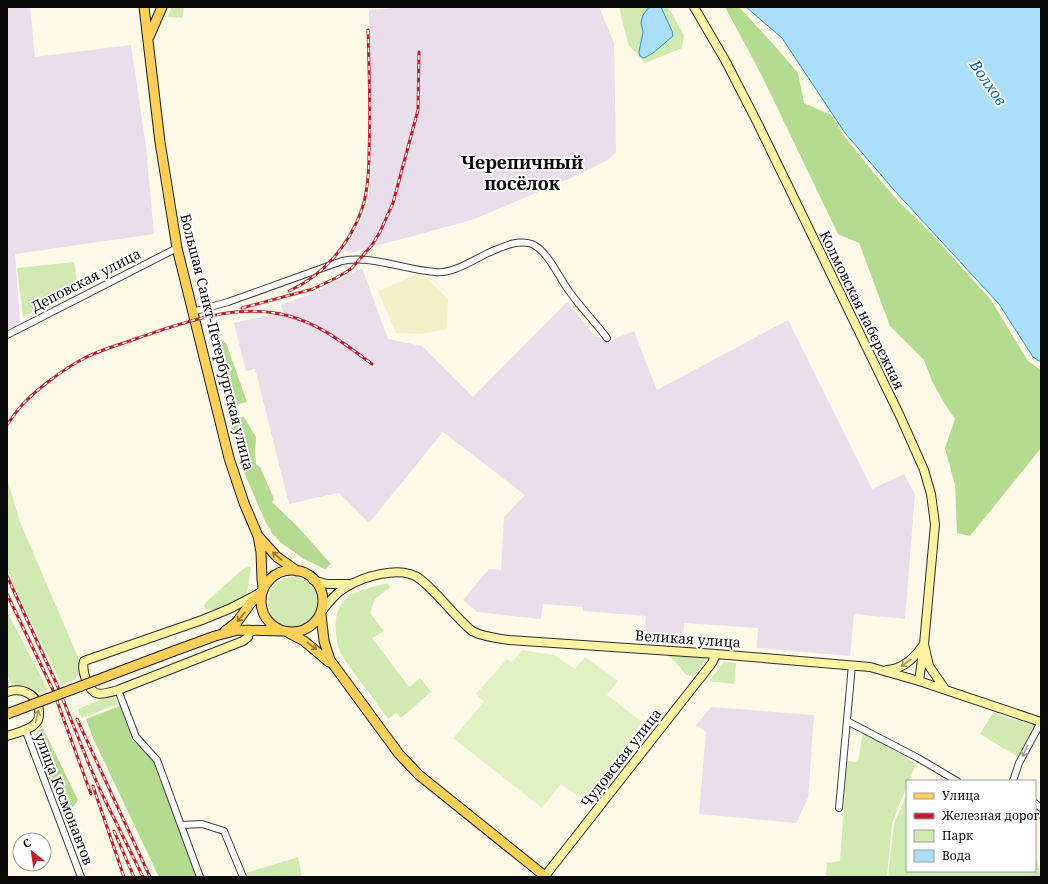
<svg xmlns="http://www.w3.org/2000/svg" width="1048" height="884" font-family="'Noto Serif',serif">
	<style>
		.industrial { fill: #e9deea }
		.farmland { fill: #f5f0c8 }
		.green { fill: #d0eab1 }
		.forest { fill: #b4db90 }
		.pitch { fill: #e2f1c3 }
		.water { fill: #abdef8; stroke: #2f96d2 }
		.lines { fill: none; stroke-linecap: round; stroke-linejoin: round }
		.street-casing { stroke: #3e3e3e; stroke-width: 8 }
		.secondary-casing { stroke: #2d2d2d; stroke-width: 10 }
		.primary-casing { stroke: #1c1c1c; stroke-width: 11 }
		.street { stroke: #fff; stroke-width: 6 }
		.secondary { stroke: #fff2a3; stroke-width: 8 }
		.primary { stroke: #fed059; stroke-width: 9 }
		.rail-casing { stroke: #be1f2c; stroke-width: 3 }
		.rail { stroke: #fff; stroke-width: 1.5; stroke-dasharray: 4.5; stroke-linecap: butt }
		.primary-bridge-casing { stroke: #1c1c1c; stroke-width: 11; stroke-linecap: butt }
		.primary-bridge { stroke: #fed059; stroke-width: 9 }
		.oneway { stroke: #917736 }
		.oneway2 { stroke: #9d9666 }
		.oneway3 { stroke: #9d9d9d }
		.labels { text-anchor: middle; stroke-width: 4; stroke-linejoin: round; paint-order: stroke }
		.street-label { font-size: 14px; fill: #0b0b0b; stroke: #fff }
		.water-label { font-size: 15px; font-style: italic; fill: #11669f; stroke: #fff }
		.district-label { font-size: 18px; font-weight: bold; fill: #0b0b0b; stroke: #fff }
	</style>
	<rect width="100%" height="100%" fill="#fffae8"/>
	<path class="industrial" d="M7,7H30L35,57L131,45L146,147L154,234L15,254L20,322L7,329Z
		M408,7H599L614,43L616,152L608,160L571,178L472,220L350,253L344,249L356,231L366,209L371,182L372,134L369,10Z
		M362,268L388,339L422,346L473,397L567,302L595,336L612,340L634,331L657,390L788,320L872,489L904,474L915,494L905,619L854,614L850,656L757,648L758,628L684,623L683,640L644,637L646,616L583,611V607L543,604L541,619L477,612L463,600L489,569L501,570L504,517L525,495L443,432L369,523L339,493L328,495L289,504L255,369L246,371L234,323L283,312L281,305L316,292Z
		M711,707L814,715L808,798L796,823L699,814L706,732L696,725Z"/>
	<path class="farmland" d="M421,273L448,299L447,329L420,334L396,333L378,291Z"/>
	<path class="green" d="M172,7H184L182,18L167,17Z
		M619,7H668L684,35L682,48L645,63L628,44Z
		M74,262L78,289L23,317L17,268Z
		M7,479L20,522L81,664L76,679L62,685L11,580L7,566Z
		M251,566L247,594C236,602 220,613 205,609L204,606L206,602L243,569Z
		M268 602a25 25 0 1 1 50 0a25 25 0 1 1-50 0Z
		M387,583L390,587L375,599L370,613L384,631L372,638L409,687L420,678L431,692L401,718L396,713L388,719C378,705 368,691 357,677C352,670 346,662 341,654C335,641 332,613 343,602C353,590 373,587 387,583Z
		M7,612L48,690L35,694L12,687L7,673Z
		M662,652L705,657L706,659L694,676L686,675L674,660Z
		M724,662L736,663L734,684L709,681Z
		M114,694L118,704L82,718L78,709Z
		M993,713L1035,726L1018,757L980,734Z
		M863,732L916,764L909,781H907V786L892,823L887,877H826L827,863L840,861L847,761L858,762Z
		M907,794V871H1035V854L1041,877H888L894,824Z
		M298,857L302,877H248L246,873Z"/>
	<path class="forest" d="M725,7H739L774,45L798,73L804,103L831,115L845,137L873,172L899,202L930,232L991,300L1028,361L1041,370V448L970,536L957,533L955,485L945,448L955,419L944,403L932,381L924,360L890,326L859,243L838,234L761,74Z
		M211,333L226,343L247,402L227,407Z
		M244,417L256,437L255,454L256,464L260,467L274,499L272,502L297,526L331,564L325,569L304,559L280,542L272,533L265,521L241,465L229,419Z
		M120,706L133,741L155,761L197,877H159L93,738L86,719Z
		M43,728L78,800C74,808 70,809 62,811L60,809L58,802L63,790C61,784 60,782 53,780L50,782L48,781C45,774 41,770 47,764L35,738L37,731Z"/>
	<path class="pitch" d="M522,650L554,655L575,669L585,657L618,681L607,695L650,728L640,741L634,739L592,793L579,797L561,784L542,808L453,738L484,702L476,694L507,659L512,662Z"/>
	<path class="water" d="M649,7H661L672,31L673,36L653,53L644,58L640,56L639,52L643,32L641,23L643,15Z
		M746,7H1041V362L1033,357L999,304L894,190L845,133L782,38Z"/>
	<g class="lines">
		<defs>
			<path id="street" d="M192,312L228,302L342,261C374,255 404,270 435,272C453,274 473,260 488,253C502,247 517,239 532,244C548,251 559,278 569,291C581,308 595,322 607,338
				M7,335L177,248
				M118,690L136,737L157,760L200,877
				M847,721L918,758L957,781
				M25,729L81,877
				M1013,781L1019,763L1041,722
				M1035,803L1041,808
				M839,808L852,665
				M181,825L202,824L224,831L243,877"/>
			<path id="secondary" d="M694,7L725,60L757,122L900,416L924,470L931,494L935,524L924,644L929,666L945,689
				M313,580L327,584H349
				M322,611C328,603 334,595 343,589C361,577 401,564 420,579C439,594 453,615 472,631C483,637 496,638 509,640L716,654L870,667L919,681L1041,722
				M250,630L248,637L243,641L118,690C101,695 93,698 86,680C84,673 82,669 84,661L202,620L229,609L258,594
				M887,670C904,669 915,657 924,644
				M919,681L923,652
				M7,692C22,687 38,694 39,711C39,716 39,720 36,723C30,730 16,733 7,736
				M545,876L712,663L716,654"/>
			<path id="primary" d="M144,7L160,142L177,248L229,458L244,503L258,536L261,552L262,579L263,588
				M149,37L162,7
				M259,537L277,557L297,571
				M261 601a31 31 0 1 1 62 0a31 31 0 1 1-62 0Z
				M321,614L324,641L330,660L399,754L419,775L546,877
				M225,631L237,622L250,604L262,591
				M289,633L304,641L329,662
				M174,651L215,636L238,630L282,631"/>
		</defs>
		<use href="#street" class="street-casing"/>
		<use href="#secondary" class="secondary-casing"/>
		<use href="#primary" class="primary-casing"/>
		<use href="#street" class="street"/>
		<use href="#secondary" class="secondary"/>
		<use href="#primary" class="primary"/>
		<defs>
			<path id="rail" d="M289,291C323,276 350,244 362,209C368,191 369,170 369,152C371,111 369,70 368,30
				M242,308L313,289L336,278L351,269L372,245L380,232L393,203L418,110L419,52
				M7,425C12,418 17,410 23,404C37,389 64,369 81,360C99,350 119,345 138,338C186,322 237,302 289,316C320,324 346,345 372,364
				M7,576L58,687L88,762L101,792L143,877
				M7,594L53,690L91,794
				M77,719L150,877
				M93,786L124,877
				M114,831L134,877"/>
		</defs>
		<use href="#rail" class="rail-casing"/>
		<use href="#rail" class="rail"/>
		<defs>
			<path id="primary-bridge" d="M7,714L174,651"/>
		</defs>
		<use href="#primary-bridge" class="primary-bridge-casing"/>
		<use href="#primary-bridge" class="primary-bridge"/>
	</g>
	<defs><path id="oneway-shaft" d="M-6 0H5M1.5-3L5.5 0L1.5 3" fill="none" stroke-width="1.6" stroke-linecap="round" stroke-linejoin="round"/></defs>
	<g class="oneway">
		<use href="#oneway-shaft" transform="translate(277 556) rotate(-139)"/>
		<use href="#oneway-shaft" transform="translate(241 617) rotate(128)"/>
		<use href="#oneway-shaft" transform="translate(312 646) rotate(37)"/>
	</g>
	<g class="oneway2">
		<use href="#oneway-shaft" transform="translate(906 663) rotate(143)"/>
		<use href="#oneway-shaft" transform="translate(37 716) rotate(-77)"/>
	</g>
	<use class="oneway3" href="#oneway-shaft" transform="translate(1025 751) rotate(116)"/>
	<g class="labels">
		<g class="street-label">
			<text transform="translate(86 280) rotate(-27)" y="5">Деповская улица</text>
			<text transform="translate(862 310) rotate(64)" y="5">Колмовская набережная</text>
			<text transform="translate(217 342) rotate(76)" y="5">Большая Санкт-Петербургская улица</text>
			<text transform="translate(688 639) rotate(4)" y="5">Великая улица</text>
			<text transform="translate(621 758) rotate(-52)" y="5">Чудовская улица</text>
			<text transform="translate(64 799) rotate(69)" y="5">улица Космонавтов</text>
		</g>
		<g class="water-label">
			<text transform="translate(988 83) rotate(55)" y="5">Волхов</text>
		</g>
		<g class="district-label">
			<text x="522" y="169">Черепичный<tspan x="522" dy="21">посёлок</tspan></text>
		</g>
	</g>
	<rect width="1048" height="884" fill="none" stroke="#0b0b0b" stroke-width="16"/>
	<rect x="906" y="780" width="130" height="92" fill="#ffffff" stroke="#9d9d9d"/>
	<rect x="914" y="793" width="20" height="6" fill="#fed059" stroke="#9d9d9d"/>
	<text x="942" y="800" font-size="12" fill="#0b0b0b">Улица</text>
	<rect x="914" y="813" width="20" height="6" fill="#be1f2c" stroke="#9d9d9d"/>
	<text x="942" y="820" font-size="12" fill="#0b0b0b">Железная дорога</text>
	<rect x="914" y="830" width="20" height="12" fill="#d0eab1" stroke="#9d9d9d"/>
	<text x="942" y="840" font-size="12" fill="#0b0b0b">Парк</text>
	<rect x="914" y="850" width="20" height="12" fill="#abdef8" stroke="#9d9d9d"/>
	<text x="942" y="860" font-size="12" fill="#0b0b0b">Вода</text>
	<g transform="translate(32 852) rotate(330)"><circle r="19" fill="#ffffff" stroke="#9d9d9d"/>
	<path d="M0-3L7 15L0 10L-7 15Z" fill="#be1f2c"/>
	<text y="-6" font-size="11" font-weight="bold" text-anchor="middle" fill="#0b0b0b">С</text>
	</g>
</svg>
